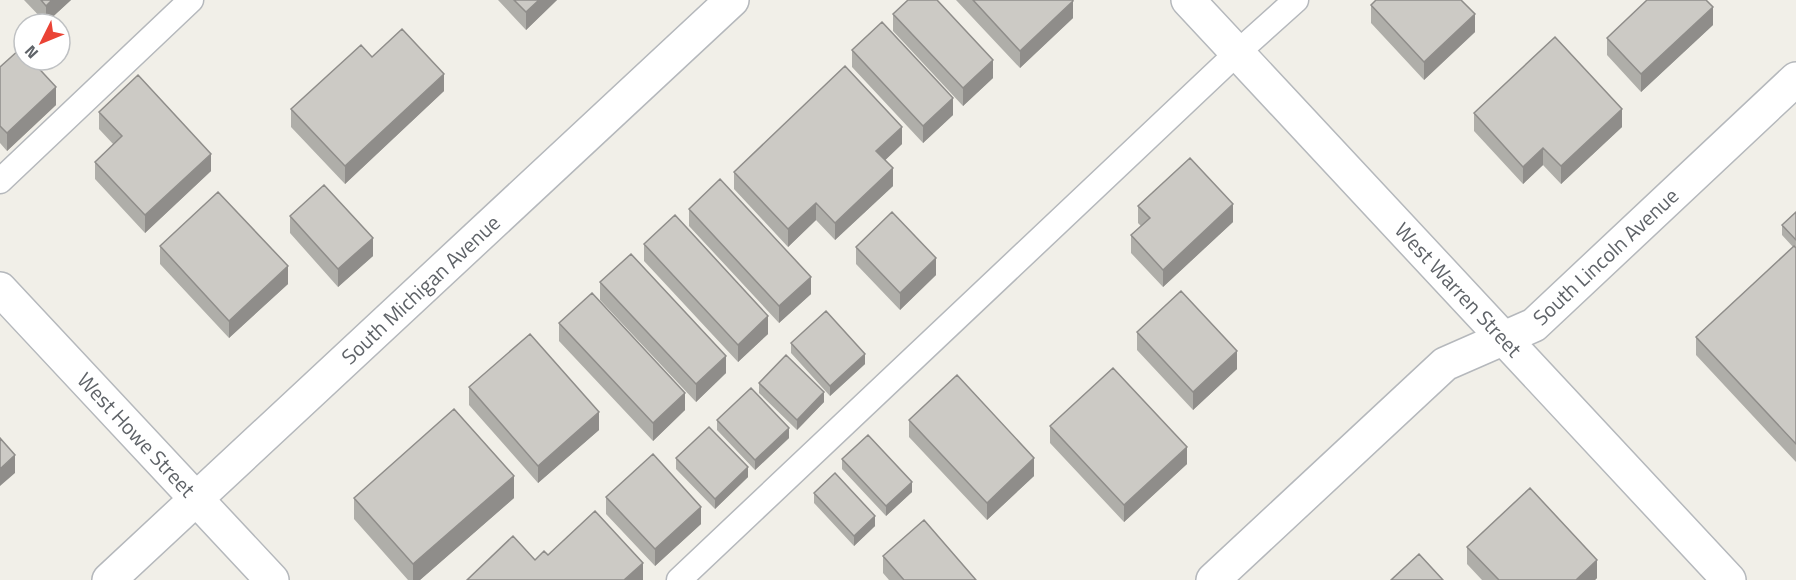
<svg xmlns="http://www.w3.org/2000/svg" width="1796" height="580" font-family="'Titillium Web',sans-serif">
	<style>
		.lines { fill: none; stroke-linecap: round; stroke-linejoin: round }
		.lane-casing { stroke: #b5b8bc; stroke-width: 27 }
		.street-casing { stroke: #b5b8bc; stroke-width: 36 }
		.lane { stroke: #fff; stroke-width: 24 }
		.street { stroke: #fff; stroke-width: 33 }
		.wall { fill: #afaea9 }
		.shaded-wall { fill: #8f8d8a }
		.building { fill: #cccac5; stroke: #8f8d8a; stroke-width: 1.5 }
		.labels { text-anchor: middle; stroke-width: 4.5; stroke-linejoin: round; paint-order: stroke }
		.street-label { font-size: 21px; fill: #5f6368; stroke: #fff }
	</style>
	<rect width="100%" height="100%" fill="#f1efe8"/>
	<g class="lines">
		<defs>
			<path id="lane" d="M0,181L191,0
				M679,580L1237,53L1296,0"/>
			<path id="street" d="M1188,0L1729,580
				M0,289L272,580
				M109,580L732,0
				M1213,580L1445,364L1534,325L1796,79"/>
		</defs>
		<use href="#lane" class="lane-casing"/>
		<use href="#street" class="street-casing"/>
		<use href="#lane" class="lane"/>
		<use href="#street" class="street"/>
	</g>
	<path class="wall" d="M24,0H71L46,23Z
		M498,0H557L526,30Z
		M956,0H1073V18L1020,68Z
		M1371,5L1475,32L1424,80L1371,23Z
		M893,14L993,78L963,106L893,31Z
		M1713,25L1641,92L1607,55V38Z
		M852,50L953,115L923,143L852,67Z
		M372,57L444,91L345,184L291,127V109Z
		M0,67L56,105L7,151L0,143Z
		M99,112L211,171L145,233L95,179V162L114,145L99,129Z
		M1474,113L1622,127L1561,184L1543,165L1523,184L1474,131Z
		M902,144L885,160L893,186L835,240L816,220L788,247L734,189V172Z
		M1138,206L1233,222L1163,287L1131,253V235L1141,226L1138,223Z
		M689,209L811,294L779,323L689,226Z
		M1796,212V462L1696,355V337L1793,247L1782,235V225Z
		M290,216L373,256L338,287L290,233Z
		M644,244L768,334L738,362L644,261Z
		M160,246L288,284L229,338L160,264Z
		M856,247L936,275L900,310L856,264Z
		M600,282L726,373L696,402L600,300Z
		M559,323L685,410L653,441L559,341Z
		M1137,332L1237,369L1193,410L1137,350Z
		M791,343L865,364L830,396L791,353Z
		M759,383L824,402L797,430L759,393Z
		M469,387L599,430L538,483L469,405Z
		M717,420L789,438L755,470L717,430Z
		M909,420L1034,476L987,520L909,437Z
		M1050,426L1187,464L1124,522L1050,443Z
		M676,458L748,477L715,509L676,469Z
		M842,459L912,492L886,516L842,469Z
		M814,493L875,526L854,546L814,503Z
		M606,497L701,524L655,566L606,514Z
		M354,498H514L420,580H408L354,519Z
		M1467,547L1597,578L1595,580H1482L1467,564Z
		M883,556L976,580H889L883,573Z"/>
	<path class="shaded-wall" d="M52,0H71L46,23V6Z
		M539,0H557L526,30V12Z
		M1073,1V18L1020,68V51Z
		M1713,7V25L1641,92V74Z
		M1475,14V32L1424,80V62Z
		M993,60V78L963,106V88Z
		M444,74V91L345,184V166Z
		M56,87V105L7,151V133Z
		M953,98V115L923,143V126Z
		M1622,109V127L1561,184V166Z
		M902,127V144L876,169V151Z
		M1543,148V165L1523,184V167Z
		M211,154V171L145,233V215Z
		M893,168V186L835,240V223Z
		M816,203V220L788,247V229Z
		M1233,204V222L1163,287V270Z
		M373,238V256L338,287V269Z
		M936,258V275L900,310V293Z
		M288,266V284L229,338V321Z
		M811,277V294L779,323V306Z
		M768,316V334L738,362V345Z
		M1237,351V369L1193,410V392Z
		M865,354V364L830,396V386Z
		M726,356V373L696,402V384Z
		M824,392V402L797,430V420Z
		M685,393V410L653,441V423Z
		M599,412V430L538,483V466Z
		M789,428V438L755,470V460Z
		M1187,447V464L1124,522V505Z
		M15,455V473L0,486V469Z
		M1034,458V476L987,520V503Z
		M748,467V477L715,509V499Z
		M514,476V498L420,580H413V564Z
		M912,482V492L886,516V506Z
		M701,507V524L655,566V549Z
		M875,516V526L854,546V536Z
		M1597,560V578L1595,580H1576Z
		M643,563V580H624Z"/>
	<path class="building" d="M41,0H52L46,6Z
		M514,0H539L526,12Z
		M908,0H937L993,60L963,88L893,14Z
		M973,0H1073V1L1020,51Z
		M1376,0H1461L1475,14L1424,62L1371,5Z
		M1647,0H1706L1713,7L1641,74L1607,38Z
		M882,22L953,98L923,126L852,50Z
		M402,29L444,74L345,166L291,109L361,45L372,57Z
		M1555,37L1622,109L1561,166L1543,148L1523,167L1474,113Z
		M20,49L24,53V60H31L56,87L7,133L0,126V67Z
		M845,66L902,127L876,151L893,168L835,223L816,203L788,229L734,172Z
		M138,75L211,154L145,215L95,162L122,136L99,112Z
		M1190,158L1233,204L1163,270L1131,235L1150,218L1138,206Z
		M720,179L811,277L779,306L689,209Z
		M324,185L373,238L338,269L290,216Z
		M218,192L288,266L229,321L160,246Z
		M892,212L936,258L900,293L856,247Z
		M1796,212V240L1782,225Z
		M675,215L768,316L738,345L644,244Z
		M1794,246L1796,248V444L1696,337Z
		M631,254L726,356L696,384L600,282Z
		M1181,291L1237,351L1193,392L1137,332Z
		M592,293L685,393L653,423L559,323Z
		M826,311L865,354L830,386L791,343Z
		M530,334L599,412L538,466L469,387Z
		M786,355L824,392L797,420L759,383Z
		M1113,368L1187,447L1124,505L1050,426Z
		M957,375L1034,458L987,503L909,420Z
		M751,388L789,428L755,460L717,420Z
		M454,409L514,476L413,564L354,498Z
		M709,427L748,467L715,499L676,458Z
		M868,435L912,482L886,506L842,459Z
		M0,438L15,455L0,469Z
		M653,454L701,507L655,549L606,497Z
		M835,473L875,516L854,536L814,493Z
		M1530,488L1597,560L1576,580H1499L1467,547Z
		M595,511L643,563L624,580H467L513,536L535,560L544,551L548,555Z
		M924,520L976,580H904L883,556Z
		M1419,554L1443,580H1391Z"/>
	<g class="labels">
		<g class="street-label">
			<text transform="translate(1606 257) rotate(-43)" y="7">South Lincoln Avenue</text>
			<text transform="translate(421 290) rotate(-43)" y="7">South Michigan Avenue</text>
			<text transform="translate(1458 290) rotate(47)" y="7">West Warren Street</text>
			<text transform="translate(136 435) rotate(47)" y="7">West Howe Street</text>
		</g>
	</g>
	<g transform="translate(42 42) rotate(227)"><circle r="28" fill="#ffffff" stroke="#bfc1c3" stroke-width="1.5"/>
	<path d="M0-4.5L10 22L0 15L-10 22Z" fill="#ea4335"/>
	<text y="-9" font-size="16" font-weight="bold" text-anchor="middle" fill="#5f6368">N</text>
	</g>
</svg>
